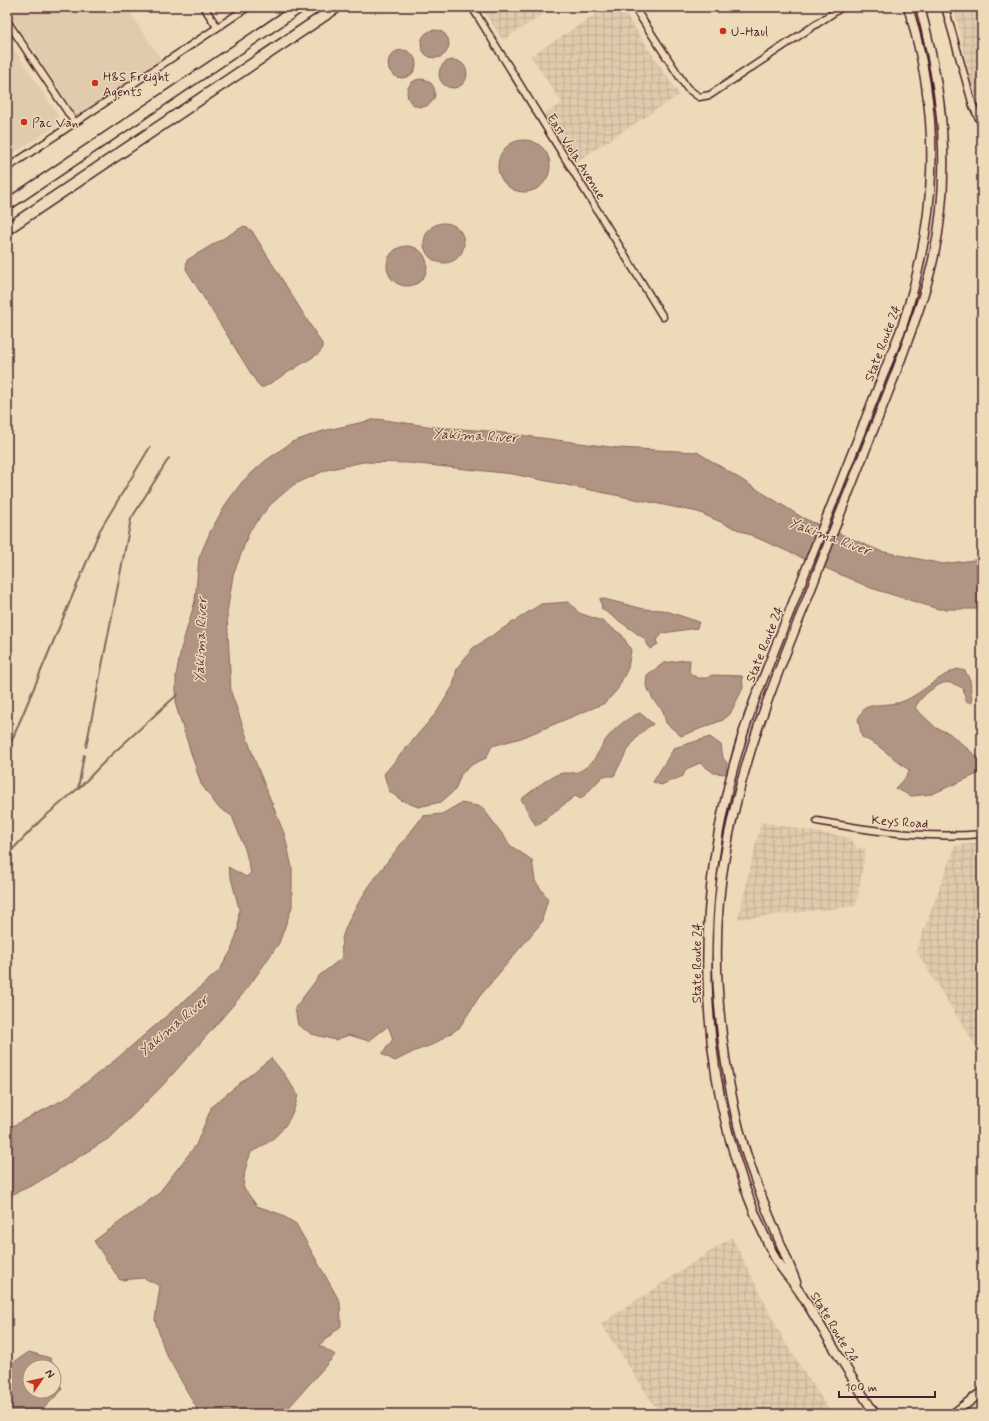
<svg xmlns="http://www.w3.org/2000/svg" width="989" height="1421" font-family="Mynerve,sans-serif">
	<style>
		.built { fill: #e0cbad }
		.industrial { fill: url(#industrial-grid) }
		.water { fill: #b19584; stroke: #886660 }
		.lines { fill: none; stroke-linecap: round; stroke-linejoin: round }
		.stream { stroke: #886660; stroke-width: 2 }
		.minor-casing { stroke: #4a1f2b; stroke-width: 9 }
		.major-casing { stroke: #4a1f2b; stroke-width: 11 }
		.highway-casing { stroke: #4a1f2b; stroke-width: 13 }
		.minor { stroke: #eddab8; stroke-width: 6 }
		.major { stroke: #eddab8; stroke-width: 8 }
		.highway { stroke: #eddab8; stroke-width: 10 }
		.poi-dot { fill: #c8321e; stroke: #eddab8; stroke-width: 1.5 }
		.labels { text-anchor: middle; stroke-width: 3; stroke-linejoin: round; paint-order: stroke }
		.poi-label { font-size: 13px; fill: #4a1f2b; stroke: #eddab8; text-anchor: start }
		.street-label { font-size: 13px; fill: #4a1f2b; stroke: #eddab8 }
		.water-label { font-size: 14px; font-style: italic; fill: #643c41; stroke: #eddab8 }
	</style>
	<defs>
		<pattern id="industrial-grid" width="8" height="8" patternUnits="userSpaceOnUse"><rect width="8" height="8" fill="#e0cbad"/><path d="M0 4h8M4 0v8" fill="none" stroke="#c2ae95"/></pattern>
	</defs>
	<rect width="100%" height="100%" fill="#eddab8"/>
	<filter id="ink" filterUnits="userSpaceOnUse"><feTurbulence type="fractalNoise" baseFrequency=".025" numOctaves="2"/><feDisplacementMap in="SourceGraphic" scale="8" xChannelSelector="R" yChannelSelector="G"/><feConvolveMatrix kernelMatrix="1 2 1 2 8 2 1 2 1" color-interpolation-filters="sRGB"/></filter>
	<g filter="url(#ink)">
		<path class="built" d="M7,7H126L161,59L77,116L7,11Z
			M7,38L58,115L56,126L7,157Z"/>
		<path class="industrial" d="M481,7H554L503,40Z
			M607,7H621L679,95L568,167L537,119L562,103L531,56Z
			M954,7H982V108L974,94Z
			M761,822L850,838L856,847L862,849L866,847L856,906L738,919Z
			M982,842V1056L916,951L955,846Z
			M732,1237L784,1341L832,1414H660L601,1324Z"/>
		<path class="water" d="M421 44a14 14 0 1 1 28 0a14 14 0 1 1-28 0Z
			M388 64a14 14 0 1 1 28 0a14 14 0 1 1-28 0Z
			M439 74a14 14 0 1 1 28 0a14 14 0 1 1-28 0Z
			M407 93a14 14 0 1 1 28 0a14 14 0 1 1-28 0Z
			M498 166a26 26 0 1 1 52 0a26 26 0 1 1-52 0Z
			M424 243a20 20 0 1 1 40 0a20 20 0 1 1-40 0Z
			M244,226L252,231L322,344L323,348L318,354L264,387H261L257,383L186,269L187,260Z
			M387 266a20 20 0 1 1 40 0a20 20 0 1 1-40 0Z
			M377,419L434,427L488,431L618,448L697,452L803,518L880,551L943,564L982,559V609H938L871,588L698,512L513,474L409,463L363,462L326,470L293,485L270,505L250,530L233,575L227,613L231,692L255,761L285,836L292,868V907L279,943L247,989L195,1049L162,1086L111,1137L35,1184L7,1197V1129L65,1099L114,1061L219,971L231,951L238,930L239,908L228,867L246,877L251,873L245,849L232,816L218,807L201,784L176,706V676L181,649L195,601L199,558L211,530L228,501L242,482L265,461L292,442L323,431Z
			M600,598L644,609L663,610L699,622L697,628L663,633L656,641L658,644L650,649L645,639L602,609Z
			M569,602L579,613L602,621L622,635L631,650L628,668L617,690L605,703L521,738L492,746L486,758L473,764L461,774L455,790L441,802L418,807L401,800L389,791L384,774L437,712L453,686L457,668L473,648L541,604Z
			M684,660H690L689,672L697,678H707L712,675L742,676L743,688L730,714L723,720L681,736L666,723L663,711L654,701L646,685L647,675L664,663Z
			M957,669L965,671L970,680L972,703L966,701L963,688C956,685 948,680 941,684C931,688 919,699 915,708L936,728L949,733L982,761V772L932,794L911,796L895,788L903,781L910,771L877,745L862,737L858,719C860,716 862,711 864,709C871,703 893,706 904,701C922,693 937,677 957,669Z
			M640,713L653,724C634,734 623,758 614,776H603L581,799L575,796L536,826L521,799C532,792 544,780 556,775C566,770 573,777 585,768C594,762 598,753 603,744C611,731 626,718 640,713Z
			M710,737L721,745L723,758L727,763L726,774L714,773L700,763L686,769L683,776L661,785L653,782L674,748Z
			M461,803L482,807L511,846L532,860L535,881L548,899L541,923L479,997L459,1028L434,1044L415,1051L395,1061L382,1054L393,1039L388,1026L369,1041L349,1035L335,1040L312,1034L298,1025L295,1008L320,975L342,958C342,952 341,945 342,939C351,902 399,848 423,816L442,814Z
			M271,1058L284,1074L298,1095C292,1123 277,1140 251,1152L245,1170L243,1187L257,1206L280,1214L296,1224L340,1302L341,1326L319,1345L335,1355L283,1414H200L165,1352L155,1320L160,1286L144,1278L120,1280L94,1241L158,1194L196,1145L212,1106Z
			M29,1352L50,1358L54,1367H30V1391H54V1368L62,1390L38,1414H7V1367Z"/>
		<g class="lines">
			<path class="stream" d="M86,747L131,519L169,458
				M7,752L100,530L150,447
				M78,789L84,755
				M7,855L42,819L81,786L109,757L178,694"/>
			<defs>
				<path id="minor" d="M204,7L217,27
					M472,7L663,317
					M634,7L687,88L699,97L710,95L842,7
					M945,7L973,106L982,125
					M7,21L75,123
					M7,168L248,7
					M817,821C871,831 927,839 982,834"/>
				<path id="major" d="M796,1282C774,1225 748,1172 735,1112C717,1028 710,940 725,856C740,766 772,686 806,602C835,526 865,451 895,375C909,337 924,299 933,260C952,173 943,92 920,7
					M875,1414C849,1374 826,1334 801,1294C793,1281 781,1270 774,1256C688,1083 689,878 755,699L902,327C938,218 942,117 908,7
					M953,1414L982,1392"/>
				<path id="highway" d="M7,205L300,7
					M7,229L337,7"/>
			</defs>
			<use href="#minor" class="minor-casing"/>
			<use href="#major" class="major-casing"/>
			<use href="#highway" class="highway-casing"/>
			<use href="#minor" class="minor"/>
			<use href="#major" class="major"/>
			<use href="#highway" class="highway"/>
		</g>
	</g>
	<g class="poi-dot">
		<circle cx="723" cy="31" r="4"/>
		<circle cx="95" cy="83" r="4"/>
		<circle cx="24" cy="122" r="4"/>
	</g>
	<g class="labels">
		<g class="poi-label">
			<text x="731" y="36">U-Haul</text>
			<text x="103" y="81">H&amp;S Freight<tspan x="103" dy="15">Agents</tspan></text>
			<text x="32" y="127">Pac Van</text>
		</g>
		<g class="street-label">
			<text transform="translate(577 156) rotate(58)" y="5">East Viola Avenue</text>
			<text transform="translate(882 343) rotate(-69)" y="5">State Route 24</text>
			<text transform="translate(764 644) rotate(-68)" y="5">State Route 24</text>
			<text transform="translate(900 821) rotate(4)" y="5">Keys Road</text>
			<text transform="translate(696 963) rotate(-90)" y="5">State Route 24</text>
			<text transform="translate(835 1327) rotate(59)" y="5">State Route 24</text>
		</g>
		<g class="water-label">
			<text transform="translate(475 435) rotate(3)" y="5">Yakima River</text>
			<text transform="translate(830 536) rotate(20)" y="5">Yakima River</text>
			<text transform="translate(200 640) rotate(-88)" y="5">Yakima River</text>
			<text transform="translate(173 1025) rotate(-40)" y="5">Yakima River</text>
		</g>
	</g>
	<rect width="989" height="1421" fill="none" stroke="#eddab8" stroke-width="24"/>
	<rect x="12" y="12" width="965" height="1397" fill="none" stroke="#4a1f2b" stroke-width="1.5" filter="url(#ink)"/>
	<g transform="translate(42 1379) rotate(56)"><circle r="19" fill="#eddab8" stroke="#ac8f80"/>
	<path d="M0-3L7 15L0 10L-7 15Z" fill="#c8321e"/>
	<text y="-6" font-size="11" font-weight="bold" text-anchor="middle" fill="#4a1f2b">N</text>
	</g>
	<path d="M839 1391v6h96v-6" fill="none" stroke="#4a1f2b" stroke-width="2"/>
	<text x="845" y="1391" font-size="12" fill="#4a1f2b" stroke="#eddab8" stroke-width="3" paint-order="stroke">100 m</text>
</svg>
